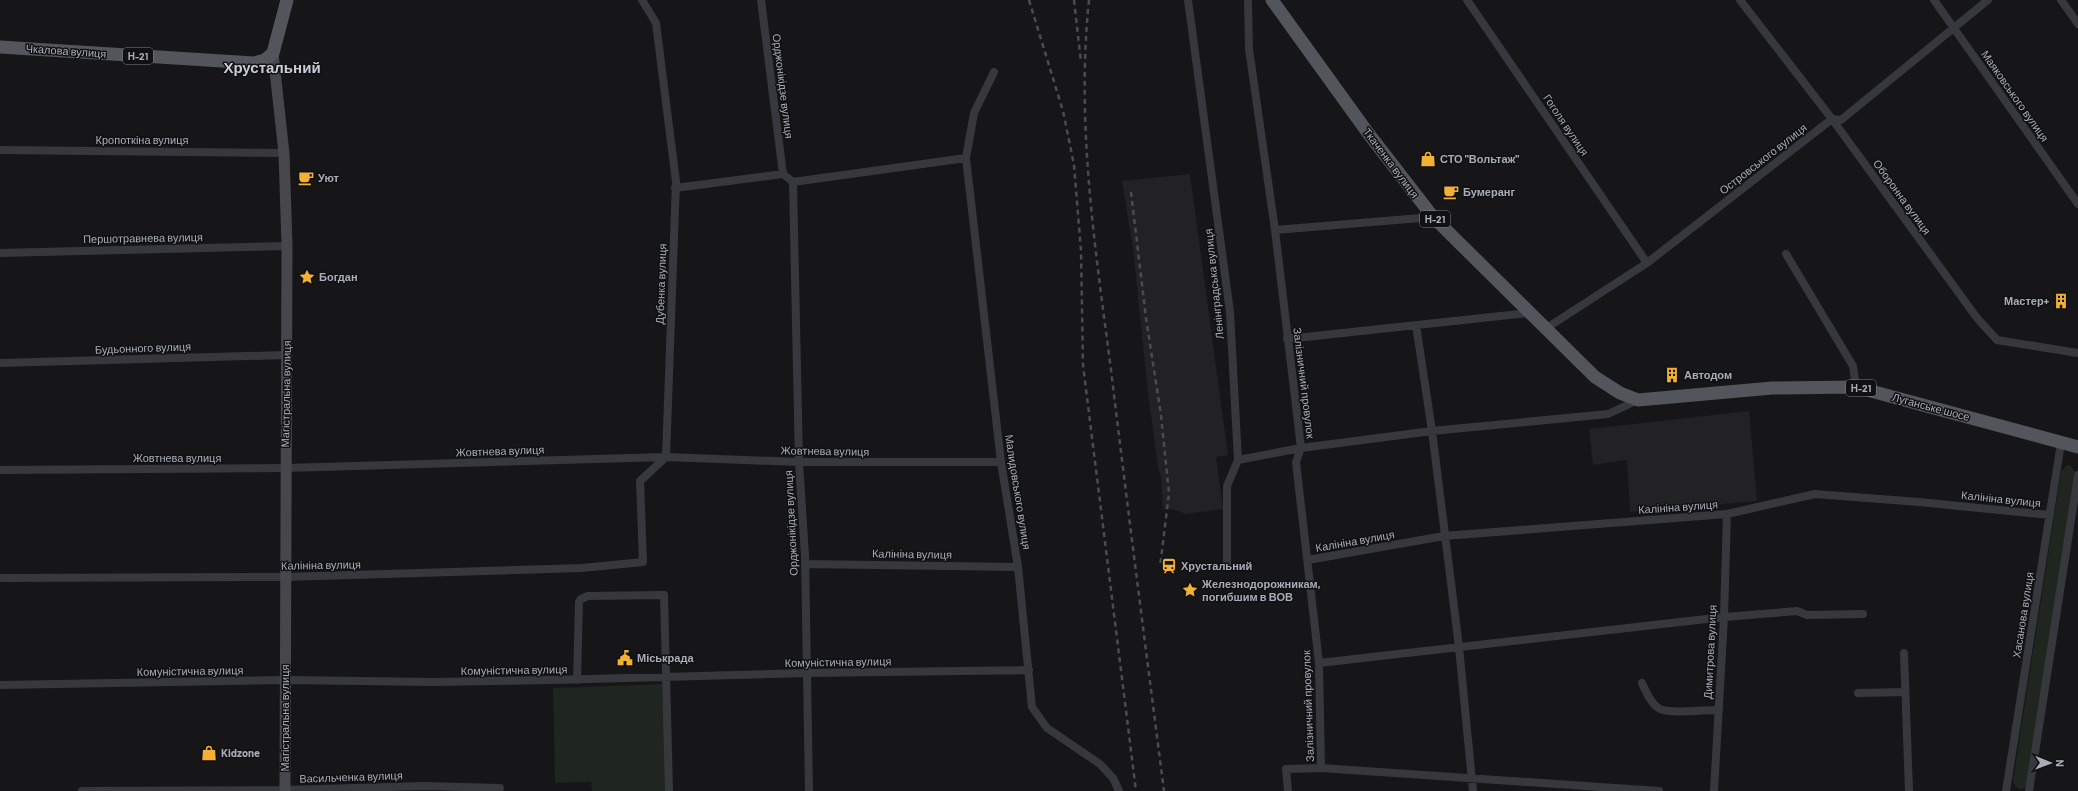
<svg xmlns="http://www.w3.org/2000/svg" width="2078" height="791" font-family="Barlow,sans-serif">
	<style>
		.built { fill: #222225 }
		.green { fill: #1e261f }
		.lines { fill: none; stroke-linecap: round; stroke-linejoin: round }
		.street { stroke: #37383d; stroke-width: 8 }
		.secondary { stroke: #45474d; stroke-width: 11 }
		.primary { stroke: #53555c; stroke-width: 13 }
		.rail { stroke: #4a4c52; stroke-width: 2.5; stroke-dasharray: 5 4; stroke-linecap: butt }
		.labels { text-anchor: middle; stroke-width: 3; stroke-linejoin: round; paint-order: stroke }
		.shield { fill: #111113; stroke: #7b7e86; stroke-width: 1 }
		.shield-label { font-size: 10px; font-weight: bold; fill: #a8adb8 }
		.street-label { font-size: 11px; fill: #a8adb8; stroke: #111113 }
		.poi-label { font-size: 11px; font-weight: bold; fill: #a8adb8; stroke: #111113; text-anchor: start }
		.district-label { font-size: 15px; font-weight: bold; fill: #c9ccd4; stroke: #111113 }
	</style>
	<rect width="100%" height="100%" fill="#161618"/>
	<path class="built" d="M1190,174L1228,455L1216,457L1223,509L1185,514L1176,510L1163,509L1161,477L1158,467L1148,393L1133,248L1122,181Z
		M1749,411L1757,501L1630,512L1627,460L1593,465L1589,429Z"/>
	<path class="green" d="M2067,465H2070L2075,472L2027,784L2025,788C2019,791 2015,787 2013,781L2061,472Z
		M665,684V791H592L591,782L555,783L553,688Z"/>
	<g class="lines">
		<path class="street" d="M761,0L783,174
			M1188,0L1230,312L1238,460L1227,486V566
			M1248,0L1249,49L1275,230L1301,448L1296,462L1319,663L1321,768
			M1467,0L1647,263
			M1740,0L1832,119L1977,318L1997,340L2078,353
			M1934,0L2078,204
			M2061,0L2078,24
			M994,72L974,113L966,158L1001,462L1018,567L1032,707L1047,728L1100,764L1113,778L1119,791
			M0,150L284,153
			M793,182L799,462L805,556L809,791
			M675,188L783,174L793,182L966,158
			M1275,230L1433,217
			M0,253L287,246
			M1786,254L1853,366L1856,387
			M1416,325L1432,431L1459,647L1473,791
			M1545,329L1647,263L1832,119L1841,120L1988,0
			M1287,339L1528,313
			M0,363L287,355
			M1238,460L1301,448L1432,431L1608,414L1638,400
			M0,470L286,468L666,457L799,462H1001
			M1308,560L1444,536L1727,514L1815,494L1919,502L2050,515
			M805,564L1018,567
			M0,578L285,577L582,568L643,562L640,481L666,457L676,182L656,23L642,0
			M1904,653L1909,791
			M1319,663L1724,617L1797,611L1807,615L1863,614
			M577,680L579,602L581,599L588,596L664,595L669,791
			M1642,683C1646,692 1651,704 1660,709C1670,714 1705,710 1718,710
			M0,685L285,680L434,682L552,680L807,673L1029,670
			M1858,693L1905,692
			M82,791L285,790L424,786L500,788
			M1288,791L1286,769L1321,768L1659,791
			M1714,791L1724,617L1727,514
			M2006,791L2061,443
			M2029,791L2078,475"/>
		<path class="secondary" d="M273,53L284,153L287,246L285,791"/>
		<path class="primary" d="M1272,0L1368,133L1433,217L1595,377L1620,393L1638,400L1772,388L1856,387L2078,447
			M0,47L254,63L265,60L273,53L287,0"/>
		<path class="rail" d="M1029,0L1063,111L1074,165L1081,251L1083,365L1136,791
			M1074,0L1081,62
			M1089,0C1076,124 1095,247 1111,370C1128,511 1146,651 1164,791
			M1131,192L1146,318L1161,415L1169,493L1160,567"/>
	</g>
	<defs>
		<symbol id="shop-bare" viewBox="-9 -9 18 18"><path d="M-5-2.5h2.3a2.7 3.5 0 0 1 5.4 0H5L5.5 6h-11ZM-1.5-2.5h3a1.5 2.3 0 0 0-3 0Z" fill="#f2b134" stroke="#111113" stroke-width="2.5" paint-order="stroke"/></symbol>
		<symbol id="cafe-bare" viewBox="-9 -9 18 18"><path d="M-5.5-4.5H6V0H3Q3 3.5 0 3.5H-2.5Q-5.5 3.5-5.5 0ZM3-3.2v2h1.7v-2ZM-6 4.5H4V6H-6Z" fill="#f2b134" stroke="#111113" stroke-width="2.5" paint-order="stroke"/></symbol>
		<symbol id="sight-bare" viewBox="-9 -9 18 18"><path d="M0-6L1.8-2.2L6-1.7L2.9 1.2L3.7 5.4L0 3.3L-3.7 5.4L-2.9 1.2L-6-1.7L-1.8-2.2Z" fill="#f2b134" stroke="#111113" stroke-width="2.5" paint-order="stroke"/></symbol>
		<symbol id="building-bare" viewBox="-9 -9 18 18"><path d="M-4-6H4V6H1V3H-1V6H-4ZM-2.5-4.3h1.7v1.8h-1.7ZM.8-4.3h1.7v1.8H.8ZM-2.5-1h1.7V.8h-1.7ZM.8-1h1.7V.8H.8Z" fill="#f2b134" stroke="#111113" stroke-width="2.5" paint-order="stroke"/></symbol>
		<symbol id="station-bare" viewBox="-9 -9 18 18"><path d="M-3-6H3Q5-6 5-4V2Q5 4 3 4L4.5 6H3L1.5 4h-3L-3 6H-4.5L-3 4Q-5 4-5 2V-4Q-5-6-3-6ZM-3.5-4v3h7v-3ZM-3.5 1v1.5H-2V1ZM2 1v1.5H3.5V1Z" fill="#f2b134" stroke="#111113" stroke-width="2.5" paint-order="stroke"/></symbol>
		<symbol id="civic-bare" viewBox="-9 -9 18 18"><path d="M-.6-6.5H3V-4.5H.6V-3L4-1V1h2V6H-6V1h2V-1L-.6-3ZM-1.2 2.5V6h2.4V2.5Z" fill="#f2b134" stroke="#111113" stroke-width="2.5" paint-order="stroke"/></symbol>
	</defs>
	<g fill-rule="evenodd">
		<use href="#shop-bare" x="1417" y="148" width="22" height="22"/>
		<use href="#cafe-bare" x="295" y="167" width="22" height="22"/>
		<use href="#cafe-bare" x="1440" y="181" width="22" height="22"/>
		<use href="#sight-bare" x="296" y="266" width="22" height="22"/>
		<use href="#building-bare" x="2050" y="290" width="22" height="22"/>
		<use href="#building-bare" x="1661" y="364" width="22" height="22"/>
		<use href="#station-bare" x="1158" y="555" width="22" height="22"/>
		<use href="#sight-bare" x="1179" y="579" width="22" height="22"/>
		<use href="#civic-bare" x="614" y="647" width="22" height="22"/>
		<use href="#shop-bare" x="198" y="742" width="22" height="22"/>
	</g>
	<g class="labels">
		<g class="shield">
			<rect x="123" y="48" width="30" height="16" rx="3"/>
			<rect x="1420" y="211" width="30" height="16" rx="3"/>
			<rect x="1846" y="380" width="30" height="16" rx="3"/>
		</g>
		<g class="shield-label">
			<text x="138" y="60">Н-21</text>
			<text x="1435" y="223">Н-21</text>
			<text x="1861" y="392">Н-21</text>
		</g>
		<g class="street-label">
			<text transform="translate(66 51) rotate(4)" y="4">Чкалова вулиця</text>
			<text transform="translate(783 86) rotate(83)" y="4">Орджонікідзе вулиця</text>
			<text transform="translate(2015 96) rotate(55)" y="4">Маяковського вулиця</text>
			<text transform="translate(1566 125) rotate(56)" y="4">Гоголя вулиця</text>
			<text x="142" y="144">Кропоткіна вулиця</text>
			<text transform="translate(1763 159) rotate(-38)" y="4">Островського вулиця</text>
			<text transform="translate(1391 163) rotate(53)" y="4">Ткаченка вулиця</text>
			<text transform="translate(1902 197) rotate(54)" y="4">Оборонна вулиця</text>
			<text transform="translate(143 238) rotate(-1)" y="4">Першотравнева вулиця</text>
			<text transform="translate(661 284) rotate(-88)" y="4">Дубенка вулиця</text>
			<text transform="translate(1214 284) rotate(-96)" y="4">Ленінградська вулиця</text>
			<text transform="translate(143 348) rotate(-2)" y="4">Будьонного вулиця</text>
			<text transform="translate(1304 383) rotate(83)" y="4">Залізничний провулок</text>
			<text transform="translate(286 394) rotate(-89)" y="4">Магістральна вулиця</text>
			<text transform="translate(1931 407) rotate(15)" y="4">Луганське шосе</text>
			<text transform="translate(500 451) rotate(-2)" y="4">Жовтнева вулиця</text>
			<text transform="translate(825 451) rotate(1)" y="4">Жовтнева вулиця</text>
			<text x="177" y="462">Жовтнева вулиця</text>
			<text transform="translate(1018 492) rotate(81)" y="4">Малидовського вулиця</text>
			<text transform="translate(2001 499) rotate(6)" y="4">Калініна вулиця</text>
			<text transform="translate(1678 507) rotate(-4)" y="4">Калініна вулиця</text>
			<text transform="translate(791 523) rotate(-93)" y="4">Орджонікідзе вулиця</text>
			<text transform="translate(1355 541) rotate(-10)" y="4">Калініна вулиця</text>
			<text transform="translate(912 554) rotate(1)" y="4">Калініна вулиця</text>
			<text transform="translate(321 565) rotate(-1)" y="4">Калініна вулиця</text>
			<text transform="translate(2023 615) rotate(-81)" y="4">Хасанова вулиця</text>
			<text transform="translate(1710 652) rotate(-87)" y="4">Димитрова вулиця</text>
			<text transform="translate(838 662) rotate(-1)" y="4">Комуністична вулиця</text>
			<text transform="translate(514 670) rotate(-1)" y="4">Комуністична вулиця</text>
			<text transform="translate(190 671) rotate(-1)" y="4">Комуністична вулиця</text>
			<text transform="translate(1308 706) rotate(-92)" y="4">Залізничний провулок</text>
			<text transform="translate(285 718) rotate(-90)" y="4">Магістральна вулиця</text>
			<text transform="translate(351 777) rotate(-2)" y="4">Васильченка вулиця</text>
		</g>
		<g class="poi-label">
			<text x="1440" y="163">СТО "Вольтаж"</text>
			<text x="318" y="182">Уют</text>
			<text x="1463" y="196">Бумеранг</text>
			<text x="319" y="281">Богдан</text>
			<text x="2049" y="305" text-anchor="end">Мастер+</text>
			<text x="1684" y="379">Автодом</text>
			<text x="1181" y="570">Хрустальний</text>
			<text x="1202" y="588">Железнодорожникам,<tspan x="1202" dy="13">погибшим в ВОВ</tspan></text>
			<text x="637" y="662">Міськрада</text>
			<text x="221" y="757">Kidzone</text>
		</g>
		<g class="district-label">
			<text x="272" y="73">Хрустальний</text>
		</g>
	</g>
	<g transform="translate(2050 763) rotate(91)" stroke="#111113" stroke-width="3" paint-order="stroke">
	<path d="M0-3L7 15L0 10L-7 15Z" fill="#a8adb8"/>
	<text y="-6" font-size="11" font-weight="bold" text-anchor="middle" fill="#a8adb8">N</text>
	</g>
</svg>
